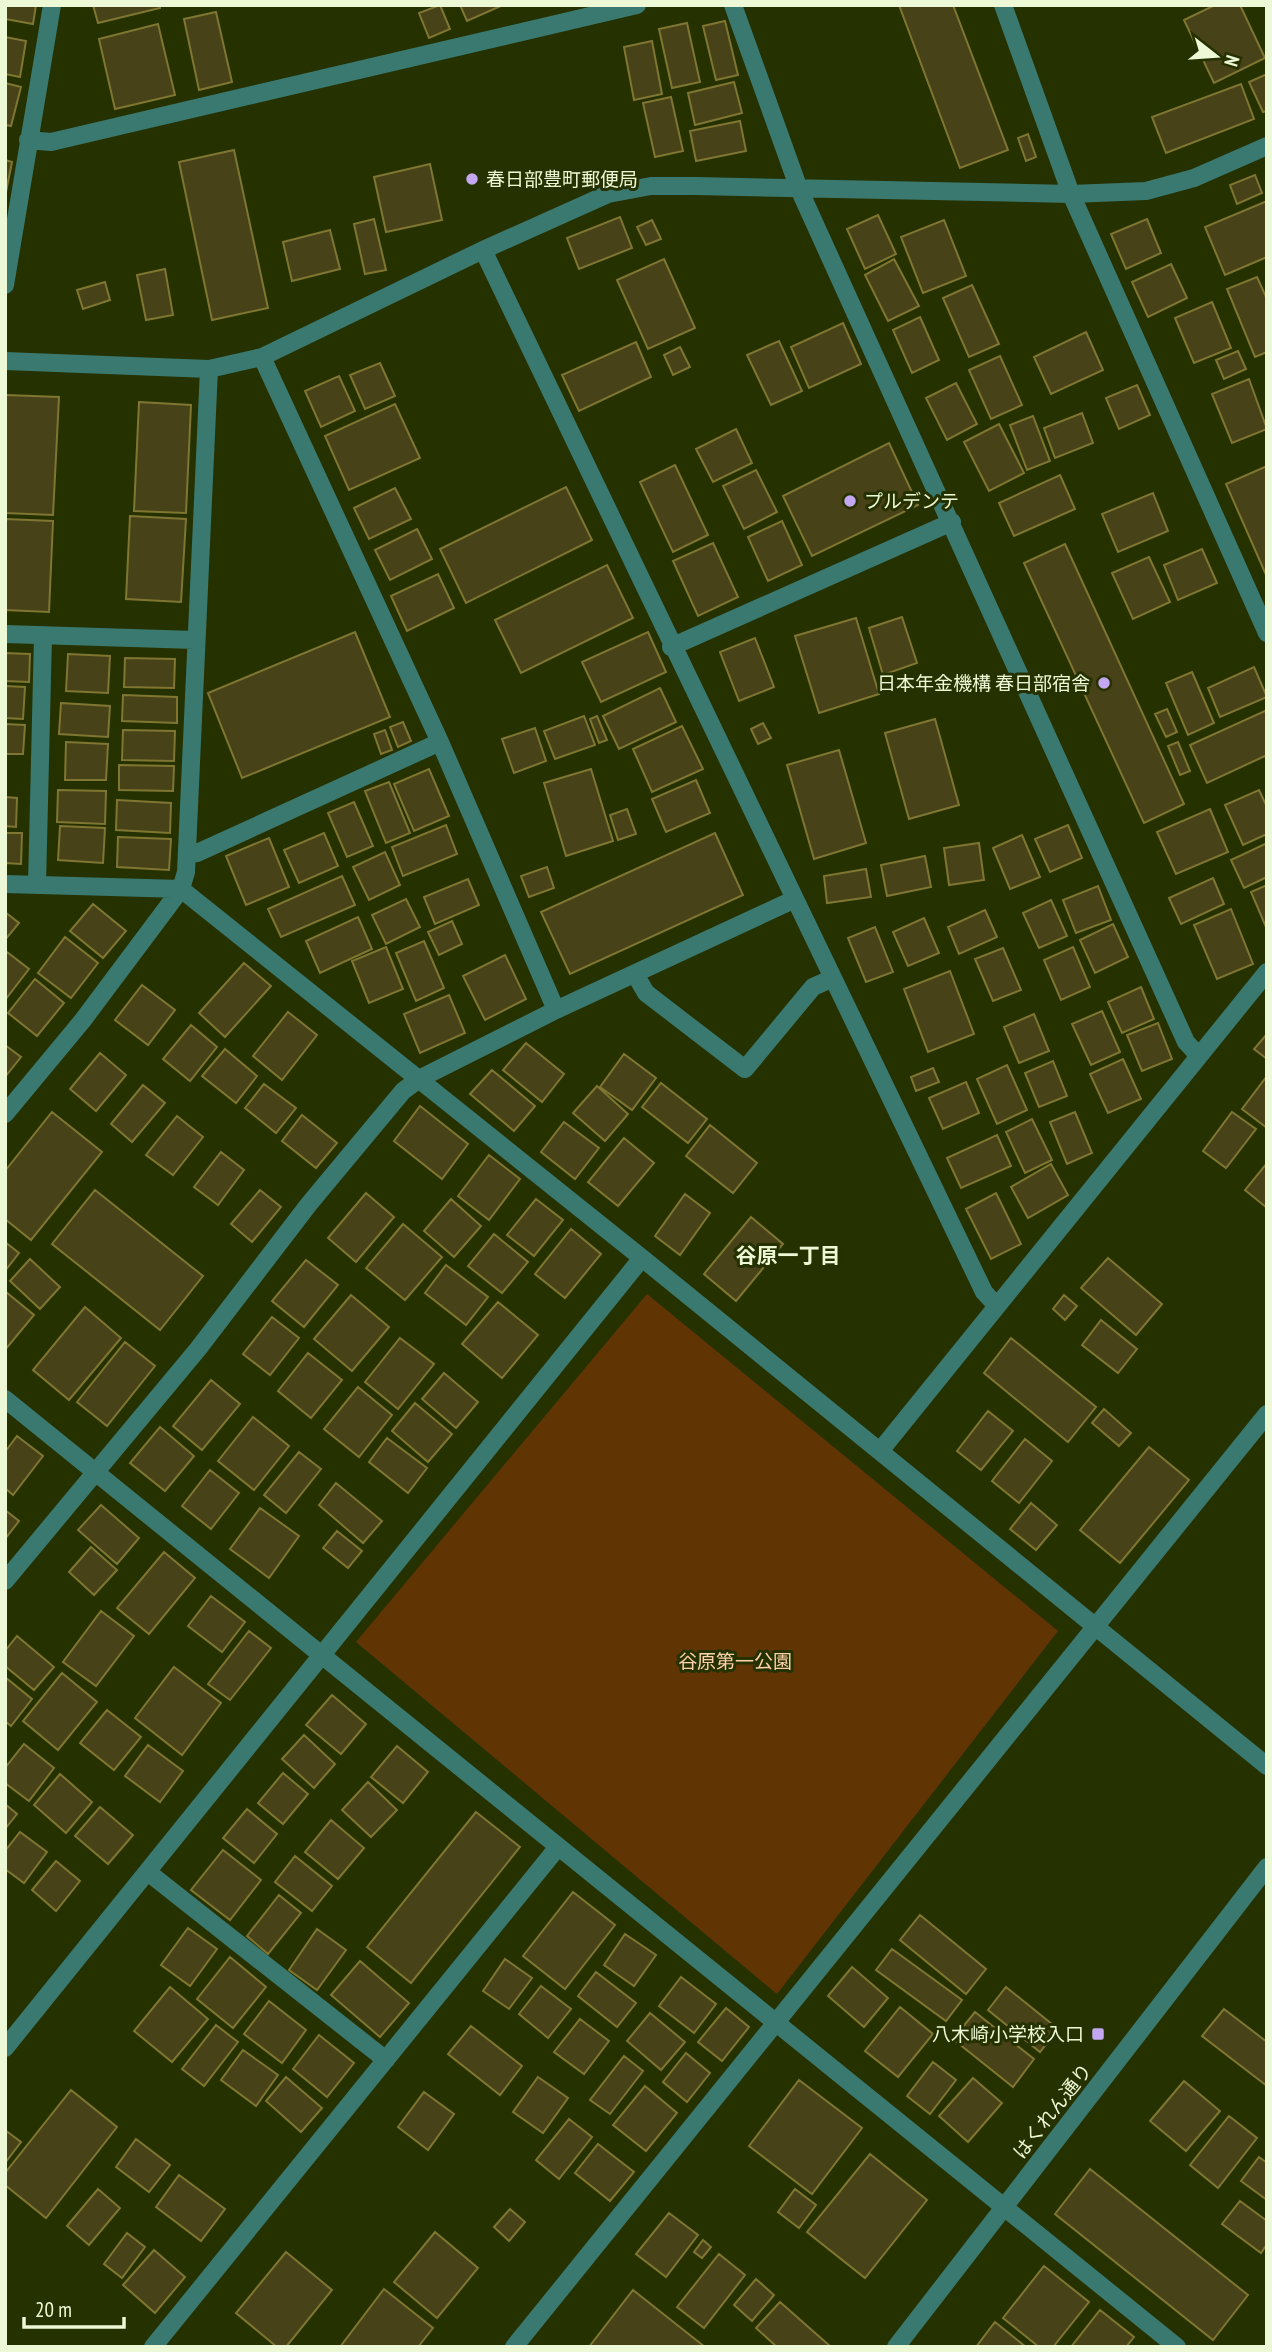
<svg xmlns="http://www.w3.org/2000/svg" width="1272" height="2352" font-family="'PT Sans Narrow','Noto Sans JP',sans-serif">
	<style>
		.green { fill: #613503 }
		.building { fill: #484219; stroke: #7f7631; stroke-width: 2 }
		.lines { fill: none; stroke-linecap: round; stroke-linejoin: round }
		.minor { stroke: #3a7970; stroke-width: 18 }
		.poi-dot { fill: #c4a7f1; stroke: #263100; stroke-width: 2.5 }
		.labels { text-anchor: middle; stroke-width: 6; stroke-linejoin: round; paint-order: stroke }
		.poi-label { font-size: 19px; fill: #edf8d6; stroke: #263100; text-anchor: start }
		.park-label { font-size: 19px; fill: #fed1aa; stroke: #263100 }
		.street-label { font-size: 19px; fill: #edf8d6; stroke: #263100 }
		.neighbourhood-label { font-size: 21px; font-weight: bold; fill: #edf8d6; stroke: #263100 }
	</style>
	<rect width="100%" height="100%" fill="#263100"/>
	<path class="green" d="M647,1294L1058,1631L777,1994L356,1642Z"/>
	<path class="building" d="M5,5H36L33,24L5,19Z
		M93,5H160V8L98,23Z
		M440,5L450,29L429,38L419,13Z
		M460,5H503L467,21Z
		M899,5H953L1008,150L960,168Z
		M1215,5H1240L1265,58L1214,83L1184,20Z
		M216,12L232,82L199,90L184,19Z
		M725,21L738,75L716,80L703,26Z
		M687,23L700,82L672,88L659,29Z
		M158,24L175,95L115,109L99,39Z
		M5,37L26,41L20,77L5,74Z
		M652,41L662,94L634,100L624,47Z
		M1267,74V111L1263,112L1249,82Z
		M734,82L742,113L695,125L688,93Z
		M5,83L21,87L11,126L5,125Z
		M1241,84L1254,119L1166,153L1152,117Z
		M671,97L683,151L655,157L643,103Z
		M740,121L746,151L696,161L690,131Z
		M1028,134L1036,157L1026,161L1018,138Z
		M234,150L268,308L212,320L179,162Z
		M5,160L12,162L5,197Z
		M430,164L442,220L386,232L374,177Z
		M1255,175L1262,193L1237,204L1230,185Z
		M1267,201V257L1225,275L1205,227Z
		M878,215L896,254L865,269L847,229Z
		M620,217L632,248L579,269L567,238Z
		M374,219L386,270L365,274L354,224Z
		M1147,219L1161,253L1126,269L1111,234Z
		M652,220L661,239L646,245L637,227Z
		M944,220L966,276L923,293L901,237Z
		M330,230L340,269L292,281L283,242Z
		M664,259L695,328L648,349L617,280Z
		M894,259L919,306L888,321L865,275Z
		M1171,264L1187,298L1148,317L1132,282Z
		M165,269L173,315L146,320L137,275Z
		M1257,277L1267,299V352L1255,357L1227,289Z
		M105,282L110,300L83,309L77,290Z
		M972,285L999,344L969,357L943,298Z
		M1212,302L1231,348L1194,363L1175,318Z
		M920,317L939,360L912,373L893,330Z
		M843,323L861,364L809,388L791,347Z
		M1086,332L1103,370L1051,394L1034,357Z
		M779,341L802,391L771,405L747,355Z
		M636,342L651,377L579,411L562,375Z
		M680,347L690,367L673,375L664,355Z
		M1238,351L1246,369L1224,379L1216,360Z
		M1000,356L1022,405L991,419L969,370Z
		M380,363L395,396L365,409L350,375Z
		M339,376L355,411L321,427L305,391Z
		M1249,379L1267,429L1232,443L1212,394Z
		M956,383L977,424L947,440L926,398Z
		M1137,385L1150,415L1119,429L1106,398Z
		M6,395L59,397L53,515L5,513Z
		M139,402L191,405L186,513L134,511Z
		M395,404L420,458L349,490L325,436Z
		M1082,413L1093,443L1055,458L1044,428Z
		M1033,416L1050,461L1027,470L1010,425Z
		M999,424L1024,473L989,491L964,442Z
		M736,429L752,463L713,482L696,449Z
		M889,443L918,505L812,556L783,496Z
		M675,465L708,535L673,552L640,482Z
		M1267,466V577L1226,484Z
		M756,470L777,512L744,529L723,486Z
		M1060,475L1075,509L1014,536L999,503Z
		M566,487L592,540L466,603L440,549Z
		M395,488L411,519L369,539L354,508Z
		M1153,493L1168,531L1118,552L1102,514Z
		M130,516L186,519L181,602L126,599Z
		M5,519L53,521L49,612L5,610Z
		M782,521L802,565L768,581L748,537Z
		M417,529L432,559L390,580L375,550Z
		M713,543L738,597L698,616L673,561Z
		M1065,544L1184,804L1144,823L1024,563Z
		M1202,549L1217,583L1178,600L1164,565Z
		M1149,557L1170,602L1133,619L1112,573Z
		M607,565L633,618L521,673L495,620Z
		M438,574L454,608L407,631L391,596Z
		M902,617L917,663L883,675L869,628Z
		M856,618L879,694L819,713L795,636Z
		M355,632L390,717L242,778L208,693Z
		M648,632L666,672L601,702L582,662Z
		M755,638L774,687L739,701L720,652Z
		M5,653L30,654L29,682L5,681Z
		M68,654L110,656L108,693L66,691Z
		M125,658L175,659L174,688L124,687Z
		M1254,667L1267,697L1220,717L1208,688Z
		M1192,672L1214,723L1188,735L1166,683Z
		M5,686L25,687L23,719L5,718Z
		M660,688L676,722L619,749L603,716Z
		M123,695L177,697V723L122,721Z
		M61,703L110,706L108,737L59,734Z
		M1167,709L1177,732L1166,737L1155,714Z
		M1267,710V755L1207,783L1190,745Z
		M584,716L595,745L555,759L544,731Z
		M597,716L607,740L599,743L590,719Z
		M935,719L959,805L909,819L885,733Z
		M403,722L411,741L398,747L390,727Z
		M763,723L771,738L758,744L751,729Z
		M5,724L25,725L23,754H5Z
		M682,726L703,769L652,792L633,749Z
		M535,728L546,761L514,773L502,739Z
		M123,730L175,731L174,761L122,760Z
		M385,730L392,750L381,754L374,734Z
		M66,742L108,744L106,780H65Z
		M1178,742L1190,771L1180,775L1168,746Z
		M839,750L866,843L814,859L787,765Z
		M119,765L174,766L173,791L119,790Z
		M429,769L449,816L414,831L394,784Z
		M591,769L613,841L566,856L544,783Z
		M696,780L710,813L666,832L652,799Z
		M389,782L410,833L386,843L365,791Z
		M58,790L106,791L105,824L57,822Z
		M1259,790L1267,807V834L1243,845L1225,805Z
		M5,797L17,798L16,827L5,826Z
		M117,800L171,803L170,833L116,830Z
		M354,802L373,846L347,857L328,813Z
		M627,809L636,834L618,840L610,815Z
		M1210,809L1228,852L1176,874L1157,832Z
		M446,825L457,854L403,876L392,847Z
		M1068,825L1082,858L1050,872L1035,839Z
		M60,826L105,828L103,863L58,860Z
		M5,833H22L21,864L5,863Z
		M324,833L338,866L299,883L284,850Z
		M715,833L743,895L570,974L541,912Z
		M1022,835L1040,877L1010,889L993,848Z
		M118,837L171,839L169,870L117,867Z
		M269,838L289,887L246,905L226,856Z
		M979,843L984,880L949,885L944,848Z
		M1267,843V877L1244,888L1231,860Z
		M385,852L400,885L369,900L353,867Z
		M925,856L931,887L887,896L881,865Z
		M547,867L554,888L529,897L521,876Z
		M866,869L871,897L827,903L824,876Z
		M342,876L355,905L281,937L268,909Z
		M1213,878L1224,904L1181,924L1169,898Z
		M468,879L479,905L435,924L424,897Z
		M1267,885V927H1266L1251,892Z
		M1098,886L1111,920L1076,933L1063,900Z
		M406,899L420,927L386,944L372,915Z
		M1051,900L1067,936L1039,948L1023,913Z
		M93,904L126,931L103,958L70,931Z
		M1231,909L1253,964L1217,979L1194,925Z
		M985,910L997,937L959,954L948,927Z
		M5,912L19,923L5,940Z
		M358,917L372,949L320,973L306,941Z
		M924,918L939,953L908,966L893,932Z
		M452,921L462,944L439,955L428,932Z
		M1113,924L1128,957L1095,973L1080,940Z
		M875,927L893,972L866,982L848,938Z
		M65,937L98,963L71,998L38,973Z
		M424,941L444,988L416,1001L396,953Z
		M386,947L403,989L369,1003L352,961Z
		M1073,947L1090,987L1061,1000L1044,960Z
		M1003,948L1021,990L993,1001L975,959Z
		M7,952L29,969L5,1000V955Z
		M505,955L526,999L485,1020L463,976Z
		M244,963L271,986L225,1037L199,1013Z
		M950,971L974,1034L928,1052L904,989Z
		M35,979L64,1003L37,1036L8,1013Z
		M142,985L175,1010L148,1045L115,1020Z
		M1141,987L1154,1019L1122,1033L1108,1002Z
		M449,995L465,1033L420,1053L404,1014Z
		M1102,1011L1120,1052L1091,1065L1072,1024Z
		M288,1012L317,1035L282,1080L253,1056Z
		M1034,1014L1049,1051L1019,1063L1004,1027Z
		M1158,1023L1172,1059L1142,1071L1127,1035Z
		M191,1025L217,1047L190,1081L163,1059Z
		M1267,1034V1059L1254,1049Z
		M526,1043L564,1074L542,1102L503,1070Z
		M5,1045L21,1057L5,1077Z
		M225,1049L257,1076L236,1103L202,1076Z
		M100,1053L126,1075L96,1111L70,1089Z
		M624,1054L656,1078L632,1110L600,1087Z
		M1123,1059L1141,1099L1108,1113L1090,1074Z
		M1053,1061L1067,1096L1039,1107L1025,1073Z
		M1007,1065L1027,1110L997,1124L977,1079Z
		M933,1068L939,1082L916,1091L911,1077Z
		M492,1070L535,1106L514,1131L470,1094Z
		M1267,1076V1128L1242,1109Z
		M966,1082L979,1113L943,1129L929,1098Z
		M661,1083L707,1119L688,1143L642,1107Z
		M264,1084L296,1108L276,1133L245,1108Z
		M143,1085L165,1103L132,1142L111,1124Z
		M597,1086L628,1114L605,1141L573,1113Z
		M420,1106L468,1144L442,1179L394,1141Z
		M52,1112L102,1152L31,1240L5,1219V1171Z
		M1075,1112L1092,1153L1067,1164L1050,1122Z
		M1232,1112L1256,1129L1226,1168L1203,1151Z
		M302,1115L337,1143L316,1168L282,1141Z
		M177,1116L203,1137L173,1175L146,1155Z
		M1032,1119L1052,1160L1025,1173L1006,1132Z
		M564,1122L599,1148L575,1179L541,1152Z
		M710,1125L757,1163L733,1193L686,1156Z
		M997,1135L1011,1166L961,1188L947,1158Z
		M624,1138L654,1163L618,1206L588,1182Z
		M221,1152L244,1170L218,1205L194,1187Z
		M489,1155L520,1179L489,1220L458,1196Z
		M1267,1163V1208L1245,1190Z
		M1051,1164L1068,1195L1028,1218L1011,1187Z
		M95,1190L203,1276L160,1330L52,1244Z
		M260,1190L281,1207L252,1242L231,1224Z
		M366,1193L394,1217L356,1262L328,1238Z
		M996,1193L1021,1244L991,1259L966,1209Z
		M685,1194L710,1213L680,1255L655,1236Z
		M451,1199L481,1226L454,1257L424,1231Z
		M536,1199L563,1220L534,1256L507,1235Z
		M751,1217L783,1244L736,1301L704,1274Z
		M403,1224L442,1257L405,1300L366,1268Z
		M571,1229L601,1254L565,1298L535,1274Z
		M494,1234L528,1262L502,1293L468,1266Z
		M5,1242L19,1253L5,1271Z
		M1108,1258L1162,1304L1136,1335L1081,1288Z
		M30,1259L60,1287L40,1309L10,1281Z
		M306,1260L338,1285L304,1327L272,1301Z
		M446,1265L488,1297L466,1325L425,1293Z
		M6,1292L34,1315L5,1350V1293Z
		M351,1295L389,1327L352,1371L314,1339Z
		M1064,1295L1077,1306L1065,1320L1053,1309Z
		M498,1302L538,1335L502,1378L462,1344Z
		M85,1307L121,1338L69,1400L33,1370Z
		M272,1317L299,1338L270,1375L243,1354Z
		M1101,1320L1137,1349L1118,1373L1082,1345Z
		M400,1338L434,1364L398,1409L365,1382Z
		M1011,1338L1096,1407L1068,1442L984,1373Z
		M125,1342L155,1366L107,1426L77,1402Z
		M308,1353L342,1380L311,1418L278,1391Z
		M444,1373L478,1402L456,1428L422,1399Z
		M211,1380L240,1404L202,1450L173,1426Z
		M358,1387L392,1415L359,1457L324,1429Z
		M415,1403L452,1434L428,1462L392,1431Z
		M1104,1409L1131,1433L1119,1446L1092,1423Z
		M988,1411L1013,1431L981,1470L957,1451Z
		M253,1417L289,1446L254,1490L218,1461Z
		M160,1427L194,1456L165,1491L130,1463Z
		M17,1436L43,1456L13,1495L5,1488V1452Z
		M387,1438L427,1468L408,1493L369,1462Z
		M1025,1439L1052,1461L1019,1503L992,1481Z
		M1149,1447L1189,1480L1120,1563L1080,1530Z
		M299,1452L321,1469L286,1513L264,1495Z
		M210,1470L239,1493L211,1529L182,1506Z
		M336,1483L382,1521L363,1543L319,1505Z
		M1031,1503L1057,1525L1036,1550L1010,1529Z
		M101,1505L139,1538L117,1564L78,1530Z
		M260,1508L299,1536L269,1578L230,1549Z
		M5,1510L19,1521L5,1539Z
		M337,1531L362,1551L348,1568L323,1548Z
		M91,1547L117,1570L94,1595L69,1572Z
		M164,1552L195,1578L149,1634L117,1608Z
		M211,1596L245,1622L222,1652L188,1626Z
		M101,1611L134,1636L96,1686L63,1662Z
		M249,1631L271,1648L230,1700L208,1684Z
		M17,1636L54,1667L34,1690L5,1666V1651Z
		M174,1667L221,1703L182,1755L135,1718Z
		M62,1673L97,1702L58,1750L23,1721Z
		M5,1677L32,1699L11,1726L5,1721Z
		M332,1695L366,1724L341,1754L306,1725Z
		M107,1710L141,1737L114,1770L80,1743Z
		M304,1735L335,1764L314,1788L282,1759Z
		M24,1744L54,1768L29,1801L5,1783V1768Z
		M148,1745L183,1771L160,1802L125,1776Z
		M397,1746L428,1772L403,1803L371,1777Z
		M283,1773L308,1794L283,1824L258,1803Z
		M60,1774L92,1802L66,1833L34,1805Z
		M368,1782L397,1810L371,1837L342,1810Z
		M5,1804L17,1814L5,1829Z
		M100,1807L133,1835L108,1864L75,1836Z
		M247,1809L277,1834L254,1863L223,1838Z
		M476,1812L520,1847L411,1983L367,1947Z
		M331,1820L364,1848L338,1879L305,1852Z
		M20,1832L47,1852L24,1883L5,1869V1851Z
		M223,1850L261,1880L230,1920L191,1890Z
		M295,1856L332,1886L312,1911L275,1882Z
		M56,1861L80,1881L56,1911L32,1890Z
		M573,1892L615,1925L565,1989L523,1956Z
		M279,1895L301,1913L268,1954L247,1936Z
		M920,1915L986,1969L966,1994L900,1940Z
		M188,1928L217,1949L190,1986L161,1965Z
		M317,1929L346,1950L317,1990L289,1970Z
		M625,1934L656,1955L634,1986L604,1965Z
		M892,1949L962,2000L946,2021L876,1970Z
		M230,1957L266,1987L233,2028L197,1999Z
		M505,1959L532,1978L509,2009L483,1991Z
		M360,1961L409,2003L380,2037L331,1995Z
		M852,1967L888,1998L864,2027L828,1996Z
		M596,1972L636,2003L617,2027L578,1996Z
		M681,1977L716,2004L694,2033L659,2006Z
		M541,1986L571,2009L548,2038L519,2014Z
		M170,1987L208,2019L172,2062L134,2031Z
		M1006,1987L1058,2029L1040,2052L988,2010Z
		M269,2001L306,2030L282,2063L244,2034Z
		M900,2007L933,2034L898,2077L865,2051Z
		M726,2008L749,2027L722,2061L698,2042Z
		M1224,2009L1267,2042V2086L1202,2036Z
		M975,2012L1034,2059L1013,2087L953,2039Z
		M650,2013L685,2042L661,2070L627,2041Z
		M580,2019L609,2041L584,2074L554,2052Z
		M216,2025L238,2042L204,2086L182,2069Z
		M471,2026L522,2066L500,2095L448,2054Z
		M319,2035L354,2063L327,2097L293,2069Z
		M243,2050L278,2075L256,2106L221,2080Z
		M686,2053L710,2073L687,2102L663,2082Z
		M624,2056L643,2071L610,2114L590,2100Z
		M933,2062L956,2080L930,2114L907,2096Z
		M286,2077L322,2108L301,2132L266,2101Z
		M538,2077L568,2098L543,2133L513,2112Z
		M973,2078L1002,2103L968,2142L939,2116Z
		M799,2080L862,2128L812,2194L749,2146Z
		M1184,2081L1220,2111L1186,2151L1150,2121Z
		M645,2086L677,2113L646,2151L613,2125Z
		M71,2090L117,2127L46,2218L5,2185V2173Z
		M424,2092L454,2114L428,2150L398,2127Z
		M1229,2116L1257,2138L1218,2188L1190,2165Z
		M569,2119L592,2137L559,2179L536,2160Z
		M5,2130L21,2142L5,2163Z
		M136,2139L170,2165L149,2192L116,2167Z
		M598,2144L634,2172L610,2201L575,2173Z
		M870,2154L927,2200L865,2278L807,2232Z
		M1259,2157L1267,2163V2200L1241,2181Z
		M1090,2169L1248,2295L1213,2340L1055,2214Z
		M179,2175L225,2209L201,2241L156,2207Z
		M98,2189L120,2208L89,2245L67,2226Z
		M795,2189L816,2205L799,2228L778,2212Z
		M1240,2201L1267,2221V2244L1261,2253L1222,2224Z
		M510,2209L525,2222L509,2241L494,2227Z
		M669,2213L698,2235L666,2277L636,2254Z
		M435,2232L478,2268L437,2318L394,2282Z
		M127,2233L145,2247L122,2278L104,2264Z
		M703,2240L711,2247L702,2258L694,2252Z
		M154,2250L185,2277L155,2313L123,2285Z
		M286,2252L332,2290L286,2347H277L236,2313Z
		M719,2254L745,2275L704,2328L677,2307Z
		M1044,2266L1089,2302L1053,2347H1039L1003,2318Z
		M756,2279L774,2295L752,2321L734,2305Z
		M384,2289L433,2328L418,2347H340Z
		M633,2290L705,2347H589Z
		M780,2302L831,2347H777L756,2328Z
		M1100,2310L1134,2337L1126,2347H1071Z
		M995,2322L1026,2347H976Z"/>
	<g class="lines">
		<path class="minor" d="M733,5L799,189L1186,1042L1198,1055
			M1003,5L1071,194L1267,633
			M28,140L51,142L637,5
			M483,250L984,1292L996,1305
			M5,285L52,5
			M262,357L440,742L556,1010
			M5,361L209,369L262,357L483,250L608,194L651,186H695L1071,194L1146,191L1194,178L1267,146
			M5,634L195,640
			M671,647L952,522
			M187,854L197,853L440,742
			M5,884L181,889L642,1258L1267,1766
			M37,885L43,636
			M635,974L646,993L745,1069L813,987L833,978
			M5,1114L83,1020L181,889L186,872L209,369
			M5,1399L1177,2347
			M880,1451L1267,972
			M5,1581L198,1349L309,1204L403,1091L419,1079L556,1010L793,900
			M149,1873L386,2060
			M5,2048L642,1258
			M153,2347L558,1847
			M514,2347L1267,1414
			M896,2347L1267,1867"/>
	</g>
	<g class="poi-dot">
		<circle cx="472" cy="179" r="7"/>
		<circle cx="850" cy="501" r="7"/>
		<circle cx="1104" cy="683" r="7"/>
		<rect x="1091" y="2027" width="14" height="14" rx="3.5"/>
	</g>
	<g class="labels">
		<g class="poi-label">
			<text x="486" y="186">春日部豊町郵便局</text>
			<text x="864" y="508">プルデンテ</text>
			<text x="1090" y="690" text-anchor="end">日本年金機構 春日部宿舎</text>
			<text x="1084" y="2041" text-anchor="end">八木崎小学校入口</text>
		</g>
		<g class="park-label">
			<text x="735" y="1668">谷原第一公園</text>
		</g>
		<g class="street-label">
			<text transform="translate(1052 2111) rotate(-52)" y="7">はくれん通り</text>
		</g>
		<g class="neighbourhood-label">
			<text x="788" y="1263">谷原一丁目</text>
		</g>
	</g>
	<rect width="1272" height="2352" fill="none" stroke="#edf8d6" stroke-width="14"/>
	<g transform="translate(1216 56) rotate(107)" stroke="#263100" stroke-width="5" paint-order="stroke">
	<path d="M0-5L12 26L0 18L-12 26Z" fill="#edf8d6"/>
	<text y="-10" font-size="19" font-weight="bold" text-anchor="middle" fill="#edf8d6">N</text>
	</g>
	<path d="M24 2317v10h100v-10" fill="none" stroke="#edf8d6" stroke-width="3.5"/>
	<text x="35" y="2317" font-size="21" fill="#edf8d6" stroke="#263100" stroke-width="5" paint-order="stroke">20 m</text>
</svg>
